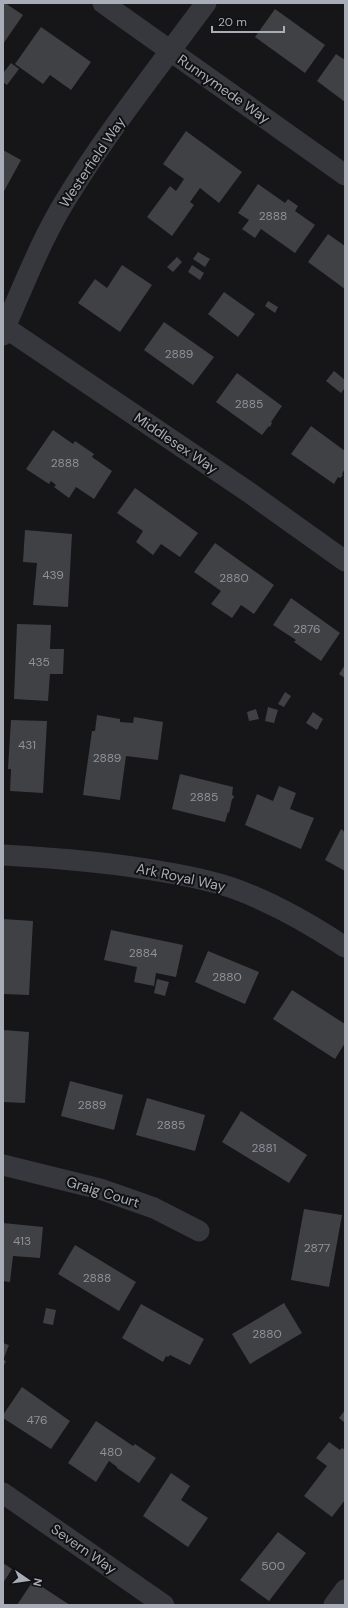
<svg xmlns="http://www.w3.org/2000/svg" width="348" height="1608" font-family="'DM Sans',sans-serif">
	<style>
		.building { fill: #404145 }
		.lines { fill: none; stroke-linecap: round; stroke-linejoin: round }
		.minor { stroke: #37383d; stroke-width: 21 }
		.labels { text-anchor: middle; stroke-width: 4; stroke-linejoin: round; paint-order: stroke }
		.number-label { font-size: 12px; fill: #8e929b }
		.street-label { font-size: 14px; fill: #a8adb8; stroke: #111113 }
	</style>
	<rect width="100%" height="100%" fill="#161618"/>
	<path class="building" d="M3,3H5L23,15L3,44Z
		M275,9L325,45L305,73L255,37Z
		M41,27L91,62L71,90L50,75L43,84L15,64Z
		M336,54L345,60V102L317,81Z
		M11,63L19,69L7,85L3,82V73Z
		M186,131L242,172L219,203L200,188L190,202L194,205L172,236L147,217L170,186L176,191L184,179L163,164Z
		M3,150L21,160L3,193Z
		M258,184L285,203L288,199L298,206L295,211L315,225L295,253L261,229L255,238L242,229L249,220L238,213Z
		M328,234L345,246V289L308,262Z
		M198,252L210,259L205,267L193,259Z
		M177,257L182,262L173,272L167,267Z
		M122,265L152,285L120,332L78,303L95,279L107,288Z
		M192,265L204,273L200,280L188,272Z
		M224,292L255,314L238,337L208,314Z
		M268,301L278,307L275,313L265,306Z
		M164,322L214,357L193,385L144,350Z
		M334,371L345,380V388L341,393L326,381Z
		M237,373L282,406L271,422L272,423L270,427L269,426L262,435L216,402Z
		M311,426L345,451V468L342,474L343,475L340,478L338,477L334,484L291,454Z
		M53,430L73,444L75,441L94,454L92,457L112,471L94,499L76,487L69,498L54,487L56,485L51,481L49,484L26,469Z
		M135,488L198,533L180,557L161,544L153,555L136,542L143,531L117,513Z
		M25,530L72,534L68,607L33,605L37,563L23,562Z
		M215,543L274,585L254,614L241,605L232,618L211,604L221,591L194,572Z
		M291,598L340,633L321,661L294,642L296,640L273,625Z
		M17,624L51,625L50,649H64L63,674H50L48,701L14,699Z
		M345,665V678L339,674Z
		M285,692L291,696L284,707L278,704Z
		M268,707L278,710L274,723L265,721Z
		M256,709L259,719L249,721L247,712Z
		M313,712L323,719L317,730L306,723Z
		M97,715L120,719V722L133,723L134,717L163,722L158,760L126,756L120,800L83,795L92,731H95Z
		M11,720L47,721L43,793L10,791L11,769H8Z
		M180,774L233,787L232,795L234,796L233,799H232L229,813L228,812L225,822L172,809Z
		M279,786L296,793L290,809L314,818L301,849L245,825L257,794L273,801Z
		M341,829L345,832V871L325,860Z
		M3,919L33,921L29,995L3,994Z
		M111,930L183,945L176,977L156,973L154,986L134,982L137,967L104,960Z
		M208,951L259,972L245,1004L195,982Z
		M157,979L169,982L165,996L154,993Z
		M292,990L345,1024V1043L335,1059L273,1019Z
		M3,1030L29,1032L25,1103L3,1102Z
		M70,1081L123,1095L114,1130L61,1116Z
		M147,1098L205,1115L195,1151L136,1135Z
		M241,1111L307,1155L289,1183L222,1142Z
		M304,1209L342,1215L329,1287L291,1280Z
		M3,1223L43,1227L40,1258L13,1256L10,1282L3,1281Z
		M75,1245L136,1282L119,1311L58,1274Z
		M284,1303L302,1333L250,1364L232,1334Z
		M141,1304L204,1339L190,1365L170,1355L168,1357L166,1356L163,1362L122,1338Z
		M46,1308L56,1310L53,1325L43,1323Z
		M3,1343L9,1345L3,1360L6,1361L3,1367Z
		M22,1387L70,1421L51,1449L3,1418V1415Z
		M345,1410V1423L339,1418Z
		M96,1421L133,1446L135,1444L156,1458L139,1483L117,1468V1467L109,1461L96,1482L68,1463Z
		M329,1442L340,1450L342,1448L345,1450V1500L332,1517L304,1496L327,1466L316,1458Z
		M171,1473L190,1486L181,1500L208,1518L188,1547L143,1516Z
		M278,1532L306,1553L269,1601L240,1580Z
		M3,1563L12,1569L3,1583Z
		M33,1581L70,1605H17Z"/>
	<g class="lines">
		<path class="minor" d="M103,3L345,175
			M3,326L247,491L345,561
			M3,335L5,327C24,285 41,240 65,201C107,132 158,68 206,3
			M3,855C57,858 110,862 164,872C188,876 214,881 238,890C275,904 312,925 345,947
			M3,1165L100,1189L154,1208L199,1231
			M3,1493L164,1605
			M334,1605L345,1590"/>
	</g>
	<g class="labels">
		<g class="number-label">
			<text x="273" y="220">2888</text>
			<text x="179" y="358">2889</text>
			<text x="249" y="408">2885</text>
			<text x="65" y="467">2888</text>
			<text x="53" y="579">439</text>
			<text x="234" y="582">2880</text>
			<text x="307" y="633">2876</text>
			<text x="39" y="666">435</text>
			<text x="27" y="749">431</text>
			<text x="107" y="762">2889</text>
			<text x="204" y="801">2885</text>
			<text x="143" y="957">2884</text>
			<text x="227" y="981">2880</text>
			<text x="92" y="1109">2889</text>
			<text x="171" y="1129">2885</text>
			<text x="264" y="1152">2881</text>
			<text x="22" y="1245">413</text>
			<text x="317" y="1252">2877</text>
			<text x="97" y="1282">2888</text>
			<text x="267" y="1338">2880</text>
			<text x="37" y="1424">476</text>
			<text x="111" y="1456">480</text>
			<text x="273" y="1570">500</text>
		</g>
		<g class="street-label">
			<text transform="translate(224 89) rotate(35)" y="5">Runnymede Way</text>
			<text transform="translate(92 162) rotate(-56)" y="5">Westerfield Way</text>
			<text transform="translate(176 443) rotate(34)" y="5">Middlesex Way</text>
			<text transform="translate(181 877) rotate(12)" y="5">Ark Royal Way</text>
			<text transform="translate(103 1192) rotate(17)" y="5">Graig Court</text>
			<text transform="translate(84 1549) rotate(35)" y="5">Severn Way</text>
		</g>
	</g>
	<rect width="348" height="1608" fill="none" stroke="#a8adb8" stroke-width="8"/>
	<g transform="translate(28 1580) rotate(103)" stroke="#111113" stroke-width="3" paint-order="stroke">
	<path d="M0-3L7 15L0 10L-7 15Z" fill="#a8adb8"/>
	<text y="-6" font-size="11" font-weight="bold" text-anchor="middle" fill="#a8adb8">N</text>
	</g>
	<path d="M212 26v6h72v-6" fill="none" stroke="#a8adb8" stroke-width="2"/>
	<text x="218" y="26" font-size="12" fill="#a8adb8" stroke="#111113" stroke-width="3" paint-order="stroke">20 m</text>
</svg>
